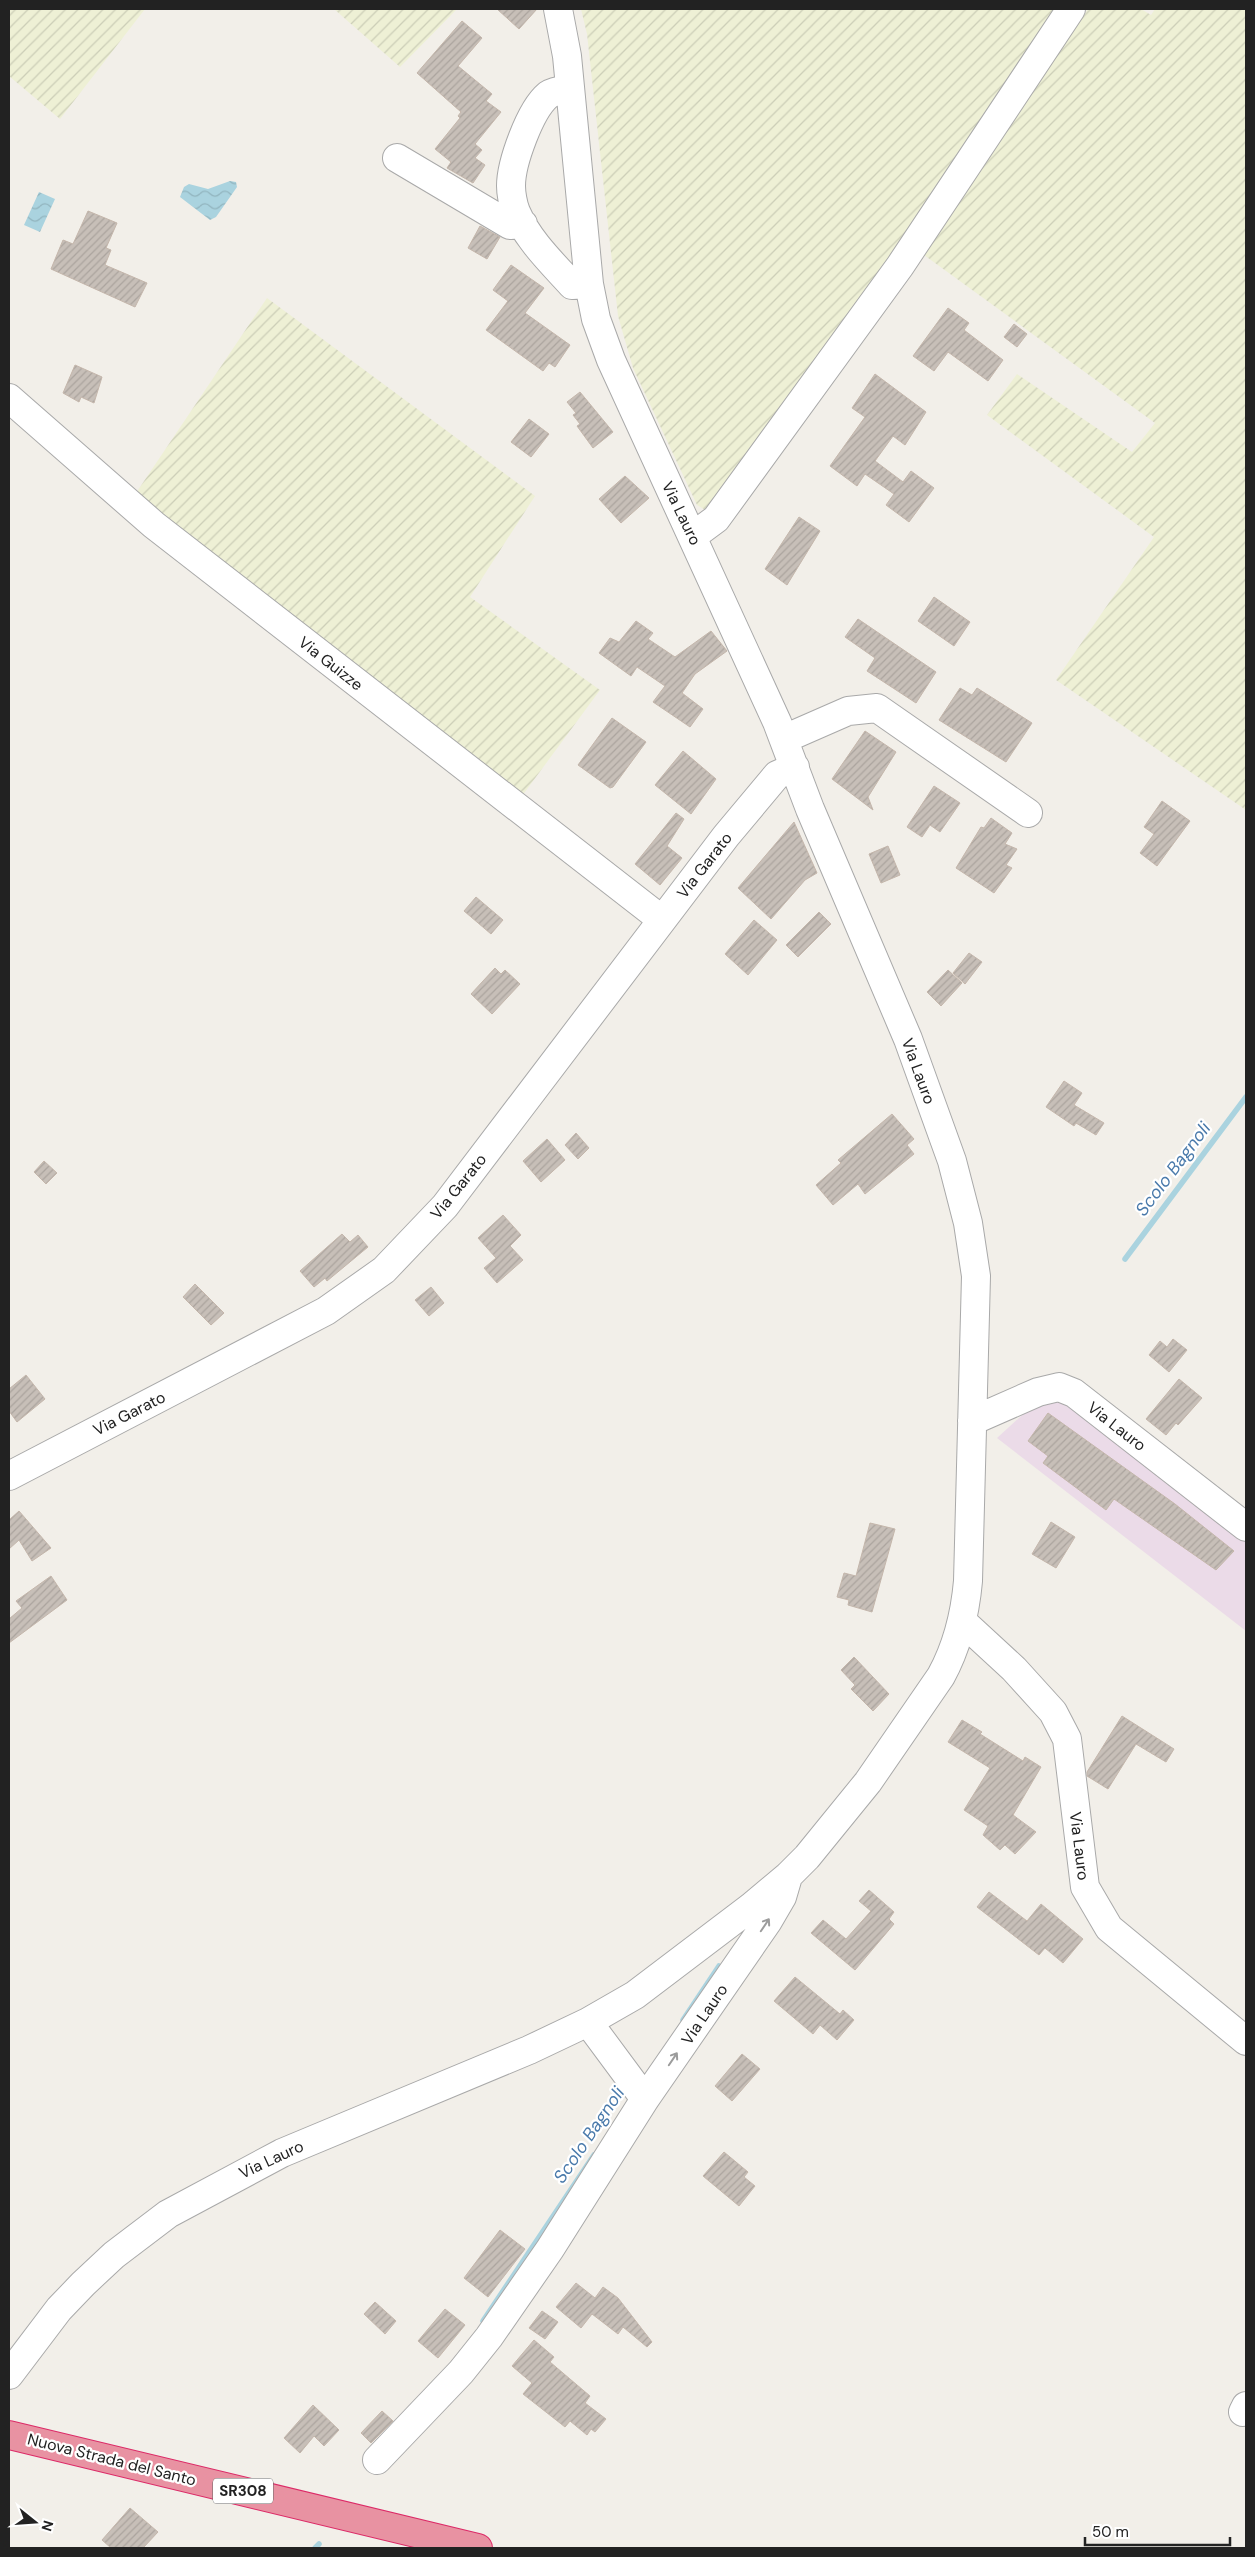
<svg xmlns="http://www.w3.org/2000/svg" width="1255" height="2557" font-family="'DM Sans',sans-serif">
	<style>
		.industrial { fill: #ebdbe8 }
		.farmland { fill: url(#farmland-furrows) }
		.water { fill: url(#water-waves) }
		.lines { fill: none; stroke-linecap: round; stroke-linejoin: round }
		.stream { stroke: #aad3df; stroke-width: 5.5 }
		.building { fill: url(#building-hatch); stroke: #c4b6ab }
		.minor-casing { stroke: #a9a9a9; stroke-width: 30 }
		.highway-casing { stroke: #dc2a67; stroke-width: 30 }
		.minor { stroke: #fff; stroke-width: 28 }
		.highway { stroke: #e892a2; stroke-width: 28 }
		.oneway { stroke: #9c9c9c }
		.labels { text-anchor: middle; stroke-width: 4.5; stroke-linejoin: round; paint-order: stroke }
		.shield { fill: #fff; stroke: #646464; stroke-width: 1 }
		.shield-label { font-size: 15px; font-weight: bold; fill: #222 }
		.street-label { font-size: 16px; fill: #222; stroke: #fff }
		.water-label { font-size: 18px; font-style: italic; fill: #4a7aab; stroke: #fff }
	</style>
	<defs>
		<pattern id="farmland-furrows" width="10" height="10" patternUnits="userSpaceOnUse" patternTransform="scale(1.25)"><rect width="10" height="10" fill="#eef0d5"/><path d="M-1 1l2-2M0 10L10 0M9 11l2-2" fill="none" stroke="#ccceb7"/></pattern>
		<pattern id="water-waves" width="16" height="10" patternUnits="userSpaceOnUse" patternTransform="scale(1.25)"><rect width="16" height="10" fill="#aad3df"/><path d="M0 5q4-4 8 0t8 0" fill="none" stroke="#92b5bf"/></pattern>
		<pattern id="building-hatch" width="6" height="6" patternUnits="userSpaceOnUse" patternTransform="scale(1.25)"><rect width="6" height="6" fill="#c7bfb8"/><path d="M-1 1l2-2M0 6l6-6M5 7l2-2" fill="none" stroke="#aba49e"/></pattern>
	</defs>
	<rect width="100%" height="100%" fill="#f2efe9"/>
	<path class="industrial" d="M1055,1394L1246,1536V1631L997,1438L1043,1396Z"/>
	<path class="farmland" d="M9,9H145L60,119L9,76Z
		M334,9H457L400,67Z
		M581,9H1067L961,165L707,511L697,505L633,368L618,316L587,34Z
		M1088,9H1141L1151,15L1155,9H1246V810L1056,680L1154,537L987,415L1017,374L1132,452L1155,423L924,255Z
		M267,298L535,496L470,597L600,690L522,796L136,493Z"/>
	<path class="water" d="M230,181L236,182L237,187L216,217L210,220L180,197L184,187L189,184L208,189Z
		M39,192L55,199L40,232L24,225Z"/>
	<g class="lines">
		<path class="stream" d="M1125,1259L1246,1097
			M683,2020L719,1966
			M483,2321L594,2155
			M315,2548L319,2544"/>
	</g>
	<path class="building" d="M497,9H537L519,29Z
		M462,21L482,38L458,66L492,94L486,101L501,112L475,144L482,150L475,158L485,165L473,183L447,168L451,162L435,149L460,118L458,116L461,112L417,73Z
		M88,211L117,223L106,248L111,250L105,265L147,283L135,307L51,269L63,240L73,244Z
		M480,226L500,237L487,259L468,248Z
		M511,265L544,288L525,313L570,345L555,367L549,363L543,371L486,330L508,301L493,290Z
		M948,308L969,323L964,330L1003,360L988,381L948,352L934,371L913,356Z
		M1014,324L1027,334L1017,347L1004,337Z
		M75,365L102,377L94,403L81,397L79,402L63,393Z
		M875,374L926,412L905,445L893,436L875,461L903,482L911,471L934,488L909,522L886,505L894,494L865,474L857,486L830,466L865,417L852,408Z
		M580,392L613,432L593,448L577,426L580,424L573,415L576,413L567,402Z
		M529,419L549,434L531,457L511,442Z
		M625,476L649,498L621,523L599,499Z
		M799,517L820,531L787,585L765,569Z
		M934,597L970,622L954,646L918,621Z
		M858,619L936,672L916,703L867,671L875,658L845,637Z
		M636,621L653,633L648,639L675,657L711,631L727,651L695,674L682,693L703,709L690,727L653,702L665,686L637,667L631,676L599,653L610,638L619,642Z
		M960,688L972,695L977,688L1032,723L1006,762L939,720Z
		M612,718L646,742L613,787L610,788L578,765Z
		M865,731L896,752L868,797L873,810L832,779Z
		M683,751L716,779L691,814L655,785Z
		M934,786L960,803L940,832L930,825L922,837L907,827Z
		M1162,801L1190,821L1157,866L1140,853L1154,834L1144,827Z
		M676,813L684,819L667,846L682,858L660,885L635,864Z
		M991,818L1012,833L1005,844L1017,849L1006,865L1012,868L994,893L956,868L981,827L984,828Z
		M794,822L817,873L805,880L771,919L738,888Z
		M888,846L900,875L881,883L869,854Z
		M476,897L503,920L491,934L464,911Z
		M819,912L831,924L798,957L786,945Z
		M754,920L777,940L748,975L725,954Z
		M969,953L982,962L965,984L953,973Z
		M495,968L501,974L505,970L520,984L492,1014L471,994Z
		M948,970L962,983L941,1006L927,992Z
		M1064,1081L1082,1093L1074,1105L1104,1123L1096,1135L1076,1123L1074,1126L1046,1107Z
		M892,1114L914,1139L907,1145L914,1154L865,1194L858,1184L833,1205L816,1185L841,1163L838,1160Z
		M576,1133L589,1148L578,1159L565,1145Z
		M547,1139L565,1160L541,1182L523,1161Z
		M44,1161L57,1173L46,1184L34,1172Z
		M503,1215L521,1235L510,1246L523,1260L497,1283L484,1268L496,1258L478,1238Z
		M342,1234L350,1242L358,1235L368,1247L327,1281L325,1278L314,1287L300,1271Z
		M195,1284L224,1313L211,1325L183,1297Z
		M431,1287L444,1303L429,1316L415,1300Z
		M1173,1339L1187,1350L1169,1372L1149,1355L1160,1341L1167,1347Z
		M26,1375L45,1399L17,1422L9,1411V1389Z
		M1179,1379L1202,1398L1178,1425L1176,1423L1166,1435L1146,1419Z
		M1048,1413L1175,1504L1234,1551L1216,1570L1114,1499L1106,1510L1043,1463L1048,1456L1028,1441Z
		M19,1511L51,1548L32,1561L19,1540L9,1549V1520Z
		M1051,1522L1075,1537L1056,1568L1032,1554Z
		M870,1523L895,1529L872,1612L848,1605L849,1600L837,1597L844,1573L856,1576Z
		M51,1576L67,1600L9,1643V1619L22,1608L16,1601Z
		M854,1657L889,1694L873,1711L851,1689L855,1685L841,1670Z
		M1122,1716L1174,1749L1166,1762L1136,1744L1108,1789L1087,1776V1772Z
		M962,1720L982,1732L980,1734L1023,1761L1025,1757L1041,1767L1013,1815L1036,1832L1015,1854L1005,1845L1000,1850L983,1835L988,1826L964,1810L990,1768L948,1742Z
		M869,1890L894,1912L889,1919L894,1924L855,1970L811,1933L823,1920L846,1939L871,1911L859,1901Z
		M989,1892L1027,1921L1041,1904L1083,1939L1063,1963L1045,1948L1039,1955L977,1907Z
		M795,1977L840,2014L843,2010L854,2020L837,2040L820,2025L813,2034L774,2001Z
		M742,2054L760,2069L732,2101L715,2086Z
		M724,2152L748,2172L744,2177L755,2186L739,2206L703,2176Z
		M500,2230L525,2249L488,2297L464,2278Z
		M576,2283L595,2298L603,2287L618,2298L652,2342L647,2347L623,2327L618,2334L592,2314L581,2328L556,2307Z
		M375,2302L396,2321L385,2334L364,2314Z
		M445,2309L465,2325L438,2358L418,2341Z
		M542,2311L558,2322L545,2339L529,2328Z
		M534,2340L554,2357L550,2362L590,2396L585,2403L606,2419L595,2432L591,2429L587,2435L570,2421L565,2427L523,2394L532,2383L512,2366Z
		M313,2405L339,2430L324,2446L314,2436L300,2453L284,2438Z
		M382,2411L393,2421L371,2443L361,2433Z
		M130,2508L158,2532L143,2548H111L102,2540Z"/>
	<g class="lines">
		<defs>
			<path id="minor" d="M570,89C563,90 554,91 548,95C530,110 511,163 511,186C511,193 513,205 516,212C528,240 552,263 572,285L589,284
				M397,158L510,225L523,224
				M9,398L154,525L661,919
				M693,536L716,519L900,266L1071,9
				M784,739L848,711L877,708L1028,813
				M972,1421L1038,1392L1059,1387L1074,1393L1246,1527
				M9,1476L326,1311L384,1270L445,1206L726,836L777,775L795,767
				M963,1622L1014,1669L1053,1712L1067,1739L1085,1887L1109,1928L1246,2041
				M588,2022L645,2099
				M9,2375L59,2309L83,2284L114,2255L168,2214L282,2153L529,2050L588,2022L635,1995L751,1907L788,1876L807,1857L868,1782L941,1676C958,1645 965,1615 968,1581L976,1276L968,1223L952,1161L908,1039L810,809L777,722L611,360L596,319L589,284L567,56L558,9
				M1243,2412L1246,2406
				M377,2460L461,2372L489,2337L550,2249L645,2099L768,1921L782,1897L787,1880"/>
			<path id="highway" d="M9,2435L478,2548"/>
		</defs>
		<use href="#minor" class="minor-casing"/>
		<use href="#highway" class="highway-casing"/>
		<use href="#minor" class="minor"/>
		<use href="#highway" class="highway"/>
	</g>
	<defs><path id="oneway-shaft" d="M-6 0H5M1.5-3L5.5 0L1.5 3" fill="none" stroke-width="1.6" stroke-linecap="round" stroke-linejoin="round" transform="scale(1.25)"/></defs>
	<g class="oneway">
		<use href="#oneway-shaft" transform="translate(765 1925) rotate(-56)"/>
		<use href="#oneway-shaft" transform="translate(673 2059) rotate(-56)"/>
	</g>
	<g class="labels">
		<rect class="shield" x="213" y="2478.5" width="60" height="25" rx="4"/>
		<g class="shield-label">
			<text x="243" y="2496">SR308</text>
		</g>
		<g class="street-label">
			<text transform="translate(682 513) rotate(64)" y="6">Via Lauro</text>
			<text transform="translate(331 663) rotate(38)" y="6">Via Guizze</text>
			<text transform="translate(704 865) rotate(-52)" y="6">Via Garato</text>
			<text transform="translate(919 1071) rotate(70)" y="6">Via Lauro</text>
			<text transform="translate(458 1186) rotate(-51)" y="6">Via Garato</text>
			<text transform="translate(129 1413) rotate(-27)" y="6">Via Garato</text>
			<text transform="translate(1117 1426) rotate(38)" y="6">Via Lauro</text>
			<text transform="translate(1080 1846) rotate(83)" y="6">Via Lauro</text>
			<text transform="translate(704 2014) rotate(-56)" y="6">Via Lauro</text>
			<text transform="translate(271 2159) rotate(-25)" y="6">Via Lauro</text>
			<text transform="translate(112 2459) rotate(14)" y="6">Nuova Strada del Santo</text>
		</g>
		<g class="water-label">
			<text transform="translate(1173 1169) rotate(-53)" y="6">Scolo Bagnoli</text>
			<text transform="translate(589 2135) rotate(-56)" y="6">Scolo Bagnoli</text>
		</g>
	</g>
	<rect width="1255" height="2557" fill="none" stroke="#222222" stroke-width="20"/>
	<g transform="translate(35 2522) rotate(107)" stroke="#ffffff" stroke-width="4" paint-order="stroke">
	<path d="M0-4L9 19L0 12L-9 19Z" fill="#222222"/>
	<text y="-8" font-size="14" font-weight="bold" text-anchor="middle" fill="#222222">N</text>
	</g>
	<path d="M1085 2537v8h145v-8" fill="none" stroke="#222222" stroke-width="2.5"/>
	<text x="1092" y="2537" font-size="15" fill="#222222" stroke="#ffffff" stroke-width="4" paint-order="stroke">50 m</text>
</svg>
